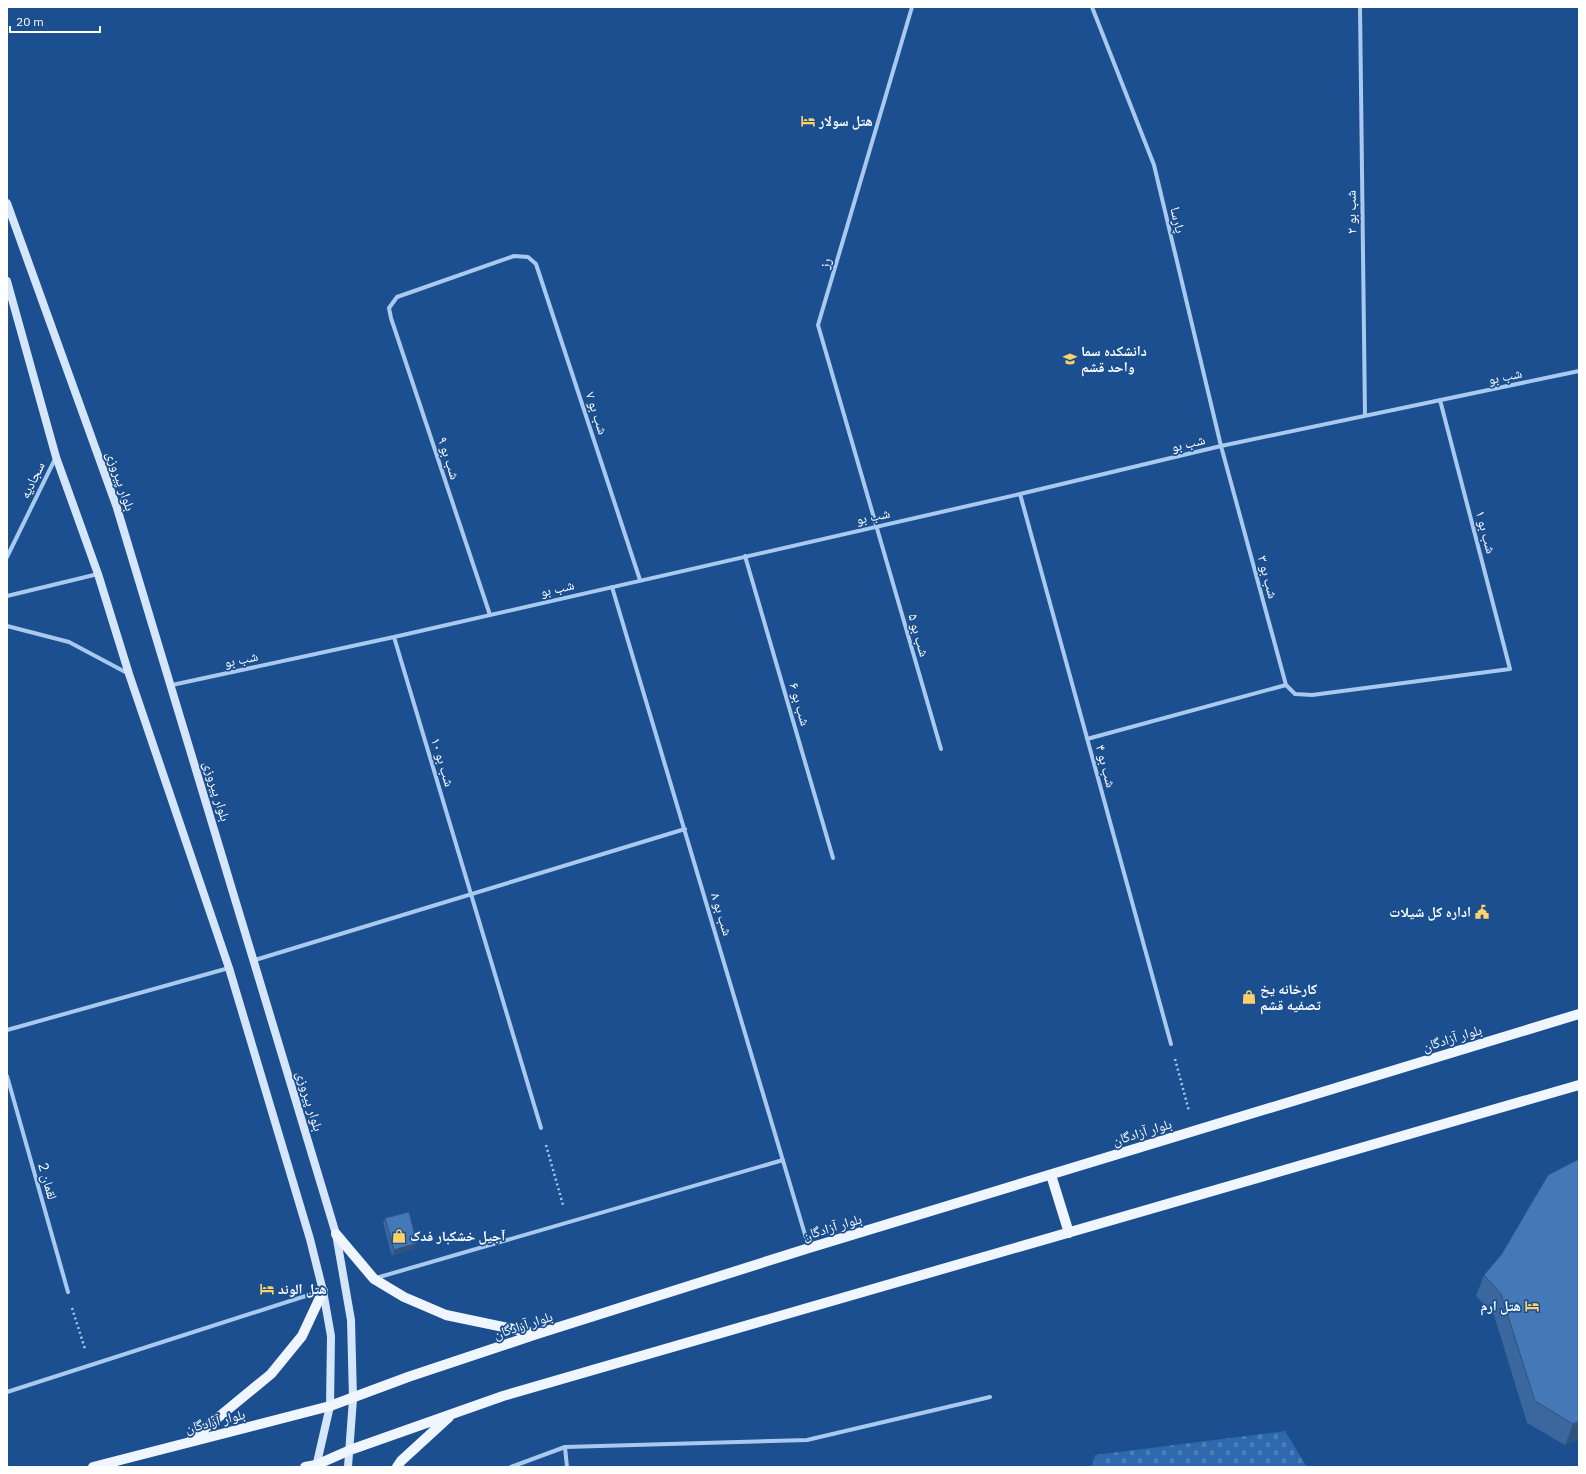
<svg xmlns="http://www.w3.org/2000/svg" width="1586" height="1474" font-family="'IBM Plex Sans','Noto Naskh Arabic',sans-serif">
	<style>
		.cemetery { fill: url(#cemetery-stones) }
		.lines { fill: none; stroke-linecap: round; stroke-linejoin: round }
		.path { stroke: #a9c9ee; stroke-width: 2.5; stroke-dasharray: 2 3; stroke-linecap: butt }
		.street { stroke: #a9c9ee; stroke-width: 4 }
		.secondary { stroke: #d6e6fa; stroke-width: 8 }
		.primary { stroke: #f0f6ff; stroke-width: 10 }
		.wall { fill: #3a679d }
		.shaded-wall { fill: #305480 }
		.building { fill: #4478b7; stroke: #305480 }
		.labels { text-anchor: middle; stroke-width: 3.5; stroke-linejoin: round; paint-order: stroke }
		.poi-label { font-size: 14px; font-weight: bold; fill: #fff; stroke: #1b4f8f; text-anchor: start }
		.street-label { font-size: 14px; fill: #fff; stroke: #1b4f8f }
	</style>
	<defs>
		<pattern id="cemetery-stones" width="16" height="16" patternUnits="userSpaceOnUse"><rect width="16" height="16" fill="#2e69ad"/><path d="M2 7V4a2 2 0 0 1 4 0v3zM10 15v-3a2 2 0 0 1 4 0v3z" fill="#4d80b9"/></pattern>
	</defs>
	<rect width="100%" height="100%" fill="#1b4f8f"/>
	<path class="cemetery" d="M1285,1431L1307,1467H1092L1095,1455Z"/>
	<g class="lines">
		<path class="path" d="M1175,1059L1189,1111
			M546,1145L563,1205
			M72,1308L85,1349"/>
		<path class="street" d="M912,7L818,325L941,749
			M1092,7L1154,165L1221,446L1286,685L1295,694L1312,695L1510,669L1440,400
			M1360,7L1365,416
			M1020,494L1171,1044
			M745,556L833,858
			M7,557L55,459
			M612,587L809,1248
			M7,596L98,574
			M490,615L391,318L389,308L397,297L514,256L528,257L536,264L640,580
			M7,626L69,642L129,674
			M394,637L541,1128
			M172,685L394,637L1020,494L1221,446L1579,371
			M1087,739L1286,685
			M255,960L685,829
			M7,1030L229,968
			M7,1076L68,1292
			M376,1278L783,1160
			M7,1392L321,1291
			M565,1447L567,1467
			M511,1467L565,1447L807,1440L990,1397"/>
		<path class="secondary" d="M7,203L117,508L336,1234L351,1320L353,1399L348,1467
			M7,281L56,457L98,574L129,674L229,968L310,1239L323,1291L331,1336L330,1406L316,1467"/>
		<path class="primary" d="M1051,1175L1069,1233
			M336,1234L374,1279L404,1297L446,1315L537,1334
			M192,1439L271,1374L302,1336L323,1291
			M93,1467L330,1406L408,1377L537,1334L809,1248L1579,1014
			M305,1467L316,1465L350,1450L503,1396L1579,1085
			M397,1467L401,1461L449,1417"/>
	</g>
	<path class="wall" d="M1579,1159V1439L1565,1445L1527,1423L1494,1315L1476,1296L1484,1275Z
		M385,1218L415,1248L392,1256L383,1223Z"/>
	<path class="shaded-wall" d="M417,1243L415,1248L392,1256L394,1250Z
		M1579,1421V1439L1565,1445L1573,1424Z"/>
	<path class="building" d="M1579,1159V1421L1573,1424L1535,1401L1501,1294L1484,1275L1501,1255L1548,1175Z
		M409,1212L417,1243L394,1250L385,1218Z"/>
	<defs>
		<symbol id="hotel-bare" viewBox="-9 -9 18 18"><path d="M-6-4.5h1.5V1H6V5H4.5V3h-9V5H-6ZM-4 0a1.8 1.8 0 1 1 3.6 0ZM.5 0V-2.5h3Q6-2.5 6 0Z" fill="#ffd166" stroke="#1b4f8f" stroke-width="2.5" paint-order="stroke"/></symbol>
		<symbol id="university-bare" viewBox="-9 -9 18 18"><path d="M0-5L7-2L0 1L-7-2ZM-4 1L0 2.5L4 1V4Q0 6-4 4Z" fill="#ffd166" stroke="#1b4f8f" stroke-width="2.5" paint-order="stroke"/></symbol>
		<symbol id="civic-bare" viewBox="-9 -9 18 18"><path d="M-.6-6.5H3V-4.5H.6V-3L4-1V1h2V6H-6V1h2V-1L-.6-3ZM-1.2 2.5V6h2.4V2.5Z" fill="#ffd166" stroke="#1b4f8f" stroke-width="2.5" paint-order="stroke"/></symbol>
		<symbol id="shop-bare" viewBox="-9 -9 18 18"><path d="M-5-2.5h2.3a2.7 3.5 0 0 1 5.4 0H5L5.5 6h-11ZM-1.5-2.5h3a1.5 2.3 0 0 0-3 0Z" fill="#ffd166" stroke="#1b4f8f" stroke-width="2.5" paint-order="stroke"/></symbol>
	</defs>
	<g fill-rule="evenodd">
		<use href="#hotel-bare" x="798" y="111" width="20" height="20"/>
		<use href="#university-bare" x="1060" y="349" width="20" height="20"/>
		<use href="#civic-bare" x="1472" y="902" width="20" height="20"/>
		<use href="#shop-bare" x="1239" y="987" width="20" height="20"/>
		<use href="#shop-bare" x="389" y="1226" width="20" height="20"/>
		<use href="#hotel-bare" x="257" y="1279" width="20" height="20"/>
		<use href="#hotel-bare" x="1522" y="1296" width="20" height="20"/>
	</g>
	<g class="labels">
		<g class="poi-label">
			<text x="819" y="126">هتل سولار</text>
			<text x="1081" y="356">دانشکده سما<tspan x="1081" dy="16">واحد قشم</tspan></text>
			<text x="1471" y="917" text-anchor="end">اداره کل شیلات</text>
			<text x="1260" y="994">کارخانه یخ<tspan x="1260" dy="16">تصفیه قشم</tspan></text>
			<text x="410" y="1241">آجیل خشکبار فدک</text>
			<text x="278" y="1294">هتل الوند</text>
			<text x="1521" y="1311" text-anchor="end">هتل ارم</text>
		</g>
		<g class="street-label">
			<text transform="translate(1351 212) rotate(-91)" y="5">شب بو ۲</text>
			<text transform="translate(1178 220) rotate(77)" y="5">پارسا</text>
			<text transform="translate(825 263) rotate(-74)" y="5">رز</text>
			<text transform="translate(1505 376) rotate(-12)" y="5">شب بو</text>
			<text transform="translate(597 413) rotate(72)" y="5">شب بو ۷</text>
			<text transform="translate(1188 443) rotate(-14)" y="5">شب بو</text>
			<text transform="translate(449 458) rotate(72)" y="5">شب بو ۹</text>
			<text transform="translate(32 480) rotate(-64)" y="5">سجادیه</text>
			<text transform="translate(121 481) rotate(71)" y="5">بلوار پیروزی</text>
			<text transform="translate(873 516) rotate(-12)" y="5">شب بو</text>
			<text transform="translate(1486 532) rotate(75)" y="5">شب بو ۱</text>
			<text transform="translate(1268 577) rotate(75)" y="5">شب بو ۳</text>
			<text transform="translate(557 588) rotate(-13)" y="5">شب بو</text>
			<text transform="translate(919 635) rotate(74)" y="5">شب بو ۵</text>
			<text transform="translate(241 659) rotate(-12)" y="5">شب بو</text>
			<text transform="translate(800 704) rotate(74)" y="5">شب بو ۶</text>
			<text transform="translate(443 762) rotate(73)" y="5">شب بو ۱۰</text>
			<text transform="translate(1106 766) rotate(75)" y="5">شب بو ۴</text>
			<text transform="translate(217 791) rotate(73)" y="5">بلوار پیروزی</text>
			<text transform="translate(722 914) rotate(73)" y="5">شب بو ۸</text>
			<text transform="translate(1452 1038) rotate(-17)" y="5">بلوار آزادگان</text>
			<text transform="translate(310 1101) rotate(73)" y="5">بلوار پیروزی</text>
			<text transform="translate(1142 1132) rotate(-17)" y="5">بلوار آزادگان</text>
			<text transform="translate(48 1181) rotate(74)" y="5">لقمان 2</text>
			<text transform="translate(832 1227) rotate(-17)" y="5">بلوار آزادگان</text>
			<text transform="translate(523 1325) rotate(-18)" y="5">بلوار آزادگان</text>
			<text transform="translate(215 1421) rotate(-14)" y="5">بلوار آزادگان</text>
		</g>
	</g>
	<rect width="1586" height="1474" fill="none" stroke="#ffffff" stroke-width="16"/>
	<path d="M10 26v6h90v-6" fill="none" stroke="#ffffff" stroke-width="2"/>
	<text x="16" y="26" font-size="12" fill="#ffffff" stroke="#1b4f8f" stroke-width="3" paint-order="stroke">20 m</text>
</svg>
